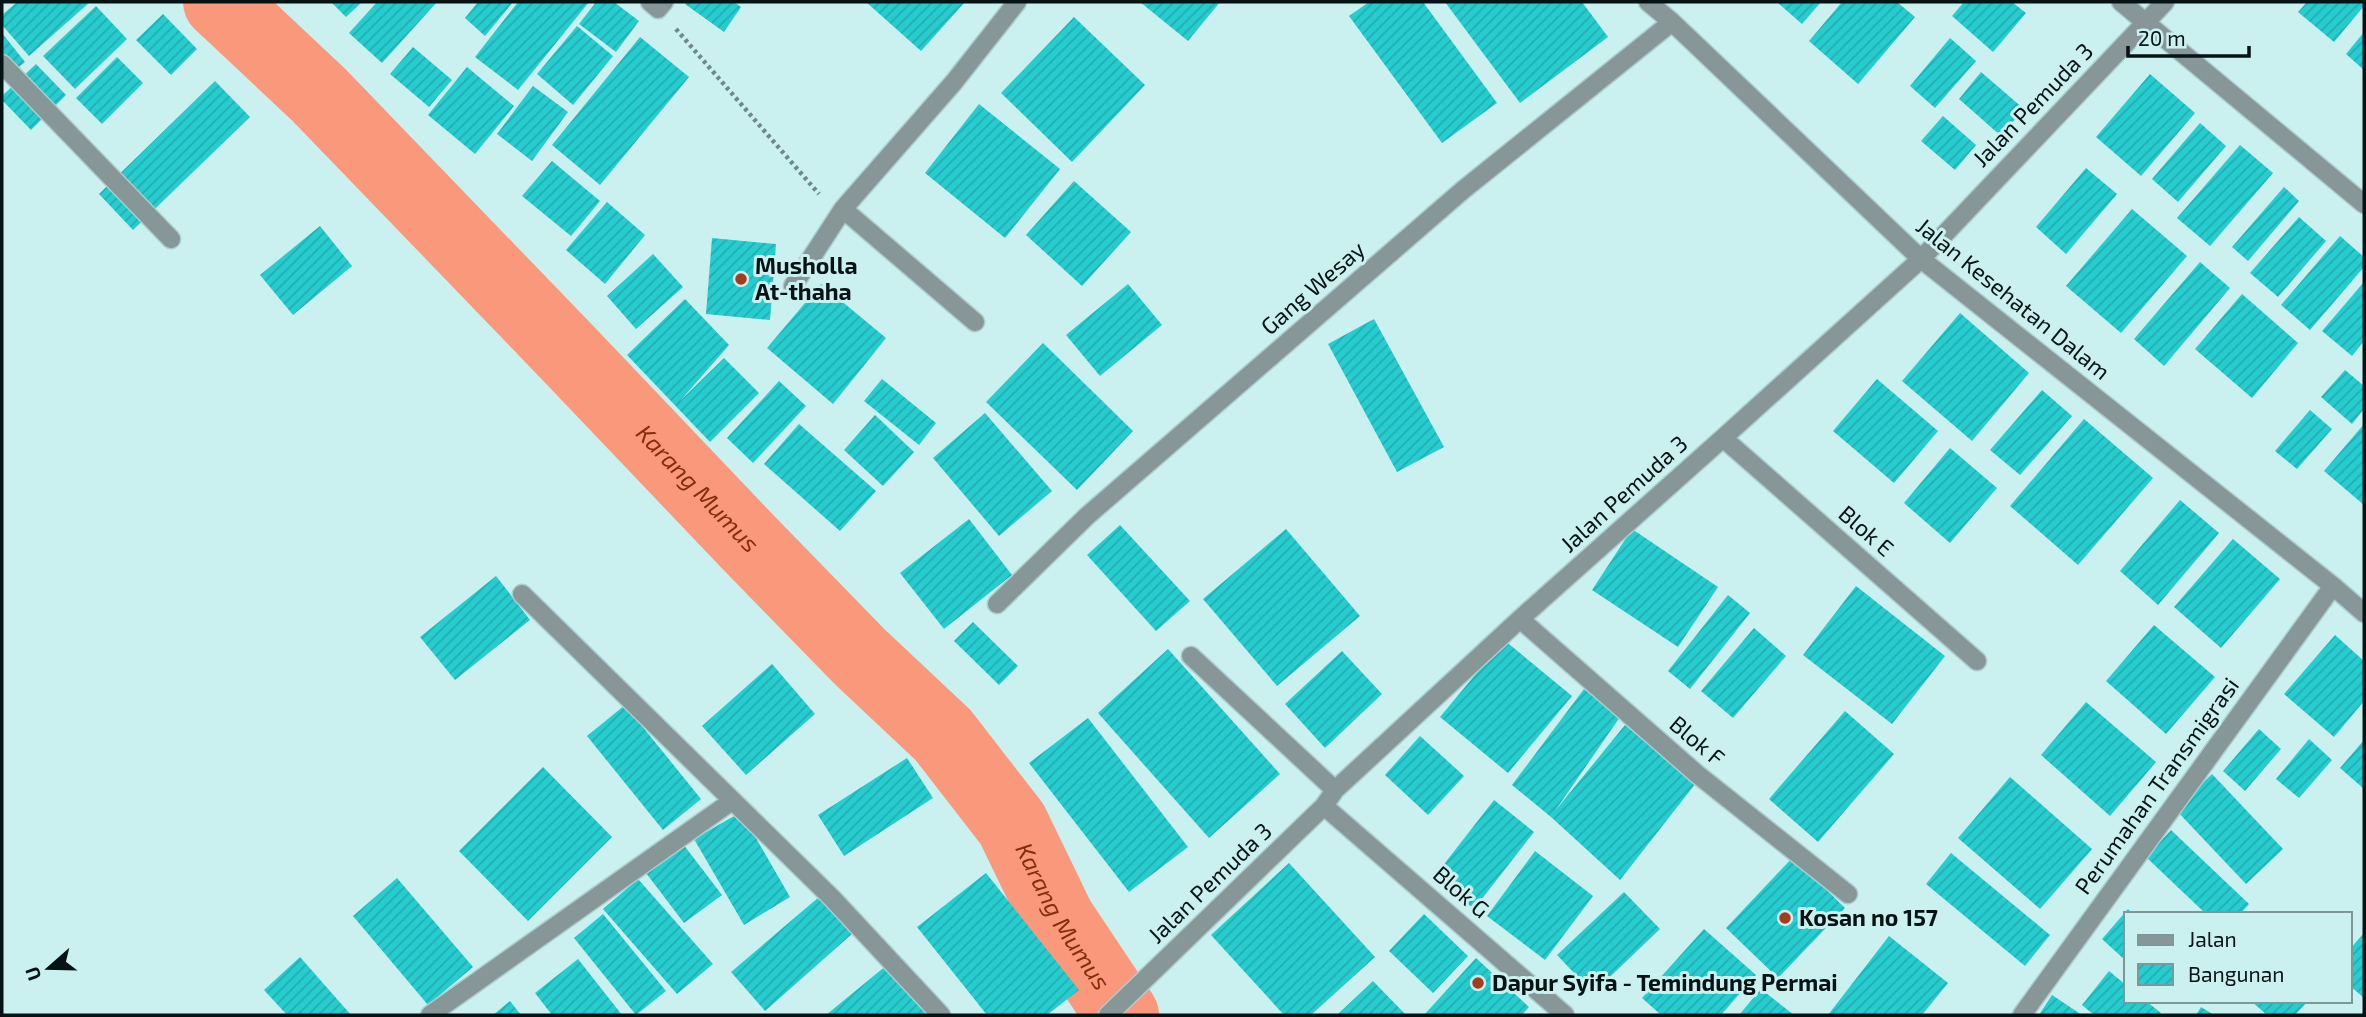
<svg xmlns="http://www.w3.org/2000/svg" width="2366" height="1017" font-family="'Exo 2',sans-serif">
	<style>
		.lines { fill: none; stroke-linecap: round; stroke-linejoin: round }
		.river { stroke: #fa987b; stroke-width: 74 }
		.building { fill: url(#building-hatch) }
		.minor-casing { stroke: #abcdcd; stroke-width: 21 }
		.path { stroke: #6f8989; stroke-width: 4.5; stroke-dasharray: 3.5 3.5; stroke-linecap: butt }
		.minor { stroke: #879696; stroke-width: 18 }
		.poi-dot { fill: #a53d1c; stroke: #cbf0f0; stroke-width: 2.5 }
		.labels { text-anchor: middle; stroke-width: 6; stroke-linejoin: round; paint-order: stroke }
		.street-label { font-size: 23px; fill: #061314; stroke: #cbf0f0 }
		.poi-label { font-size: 23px; font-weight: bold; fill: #061314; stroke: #cbf0f0; text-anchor: start }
		.water-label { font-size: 24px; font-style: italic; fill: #832d11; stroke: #cbf0f0 }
	</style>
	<defs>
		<pattern id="building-hatch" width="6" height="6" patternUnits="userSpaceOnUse" patternTransform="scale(1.75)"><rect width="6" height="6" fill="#27cccf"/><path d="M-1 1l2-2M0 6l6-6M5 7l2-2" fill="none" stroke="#21aeb1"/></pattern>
	</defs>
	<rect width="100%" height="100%" fill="#cbf0f0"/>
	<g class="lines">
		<path class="river" id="s1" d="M220,2L319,95L566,351L747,541L860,657L943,735L1012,824L1058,919L1122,1015"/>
	</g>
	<path class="building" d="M17,2H90L29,56L2,25V15Z
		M331,2H362L346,17Z
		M377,2H437L382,63L349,33Z
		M478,2H513L485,36L465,18Z
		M518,2H589L518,90L475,57Z
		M596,2H614L639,21L616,52L579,24Z
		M687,2H734L741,7L724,32L685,4Z
		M866,2H965L921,51Z
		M1140,2H1220L1188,41Z
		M1369,2H1423L1497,103L1442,143L1349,16Z
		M1445,2H1582L1608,37L1520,103Z
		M1780,2H1821L1802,24L1778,3Z
		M1842,2H1897L1915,17L1858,84L1809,41Z
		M1964,2H2012L2026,13L1993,52L1952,16Z
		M2307,2H2364V6L2334,42L2298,12Z
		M96,6L127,39L75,89L43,56Z
		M163,14L197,49L171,75L136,40Z
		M1074,17L1145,85L1072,162L1001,93Z
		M577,26L613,56L573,105L537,74Z
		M2364,32V70L2346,54Z
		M2,33L25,62L2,81Z
		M640,37L689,77L600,185L552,145Z
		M1950,38L1976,61L1935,108L1910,86Z
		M413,47L452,80L429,107L390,74Z
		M117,57L143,83L102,124L76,98Z
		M36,64L66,95L31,130L2,100V96Z
		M467,67L514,106L475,154L428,115Z
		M1981,72L2024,109L2001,136L1959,99Z
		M2150,74L2195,113L2141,176L2096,137Z
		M215,81L250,117L133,230L99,194Z
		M533,86L568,112L532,161L497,134Z
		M979,104L1060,169L1005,238L925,173Z
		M1943,116L1976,145L1955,170L1921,141Z
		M2200,123L2226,146L2178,202L2152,179Z
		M2240,145L2273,173L2210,246L2177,218Z
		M552,161L600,201L571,236L522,196Z
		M2086,168L2117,194L2066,254L2036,227Z
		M1074,181L1131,232L1082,286L1026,235Z
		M2284,187L2299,201L2248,261L2232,247Z
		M607,202L645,235L605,284L566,250Z
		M2132,209L2187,256L2121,333L2066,286Z
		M2299,217L2326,241L2278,297L2250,273Z
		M320,226L352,266L293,315L260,275Z
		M2340,236L2364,257V267L2310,330L2281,305Z
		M712,238L776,244L770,320L706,314Z
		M653,254L683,287L636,329L607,296Z
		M2200,262L2230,288L2164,366L2134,339Z
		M2364,282V341L2352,356L2322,331Z
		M821,284L886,338L833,404L767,348Z
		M1128,284L1162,325L1100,376L1066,335Z
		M2242,294L2298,343L2252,398L2195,349Z
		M685,299L729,345L680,401L724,358L759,393L710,442L627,355Z
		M1960,313L2029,373L1972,441L1902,381Z
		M1374,319L1444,447L1397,472L1328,344Z
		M1043,343L1133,431L1077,490L986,402Z
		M2345,370L2364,386V409L2352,424L2321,397Z
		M882,379L936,423L919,445L864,401Z
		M1877,379L1938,431L1894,483L1833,431Z
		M779,381L806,406L753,463L727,438Z
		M2042,390L2072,416L2020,475L1990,450Z
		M2310,410L2332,429L2297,469L2275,451Z
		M985,413L1052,491L999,536L933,458Z
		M875,415L914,452L883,486L844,450Z
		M2084,419L2153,478L2078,565L2010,506Z
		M799,424L876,491L840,531L764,464Z
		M2364,424V505L2324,471Z
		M1950,448L1997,488L1950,543L1904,503Z
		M2180,500L2219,533L2158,605L2120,571Z
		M969,519L1012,575L944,629L900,573Z
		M1120,525L1190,601L1156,631L1087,555Z
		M1286,529L1360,616L1277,686L1203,599Z
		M1632,529L1718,587L1678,647L1592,590Z
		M2233,539L2280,579L2221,648L2174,607Z
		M496,576L530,620L455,680L420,637Z
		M1856,586L1945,656L1892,724L1803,655Z
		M1728,595L1750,613L1690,689L1668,671Z
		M973,622L1018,666L999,685L954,641Z
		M2154,625L2215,677L2166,734L2106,681Z
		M1754,628L1786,656L1733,718L1701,691Z
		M2335,635L2364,661V701L2334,737L2284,694Z
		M1504,640L1572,696L1508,773L1440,717Z
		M1168,649L1280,774L1209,838L1098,713Z
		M1342,651L1382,694L1325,748L1285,704Z
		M772,664L815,714L746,775L702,726Z
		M1584,689L1620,717L1555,811L1625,725L1696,783L1620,880L1551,817L1512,785Z
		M2086,702L2156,762L2110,816L2041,755Z
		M625,705L701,799L663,830L587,736Z
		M1845,711L1894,754L1818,842L1769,799Z
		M1088,718L1188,847L1129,892L1029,763Z
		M2259,729L2281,749L2245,791L2223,771Z
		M1420,736L1464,776L1428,815L1385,775Z
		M2309,739L2332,760L2299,798L2276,779Z
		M2364,740V789L2340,768Z
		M907,758L933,798L844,856L818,815Z
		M543,767L612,837L528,921L459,851Z
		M2212,774L2283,849L2246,884L2175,809Z
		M2010,777L2092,849L2040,909L1958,838Z
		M1494,800L1534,832L1474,909L1434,877Z
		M741,812L790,897L744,925L694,839Z
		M2171,830L2249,904L2240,914H2206L2146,857Z
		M683,844L722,895L684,923L646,873Z
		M1535,851L1593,896L1545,960L1487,916Z
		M1951,853L2050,935L2025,966L1926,884Z
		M1793,857L1845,908L1778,978L1726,928Z
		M1289,863L1375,957L1311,1015H1284L1211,935Z
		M986,873L1079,990L1047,1015H987L917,927Z
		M397,878L473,967L428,1005L353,916Z
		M638,879L713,964L677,994L603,909Z
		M1624,892L1660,929L1593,993L1557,955Z
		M819,897L852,934L765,1011L731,972Z
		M2128,909L2133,914H2126V961L2102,939Z
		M603,914L666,991L636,1015L574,938Z
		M1424,914L1468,956L1433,993L1389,951Z
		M1704,929L1756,975L1721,1015H1661L1642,998Z
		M2364,933V998L2350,986V949Z
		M1889,936L1948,983L1922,1015H1828Z
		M300,957L351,1015H287L264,990Z
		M1476,958L1529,1007L1522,1015H1424Z
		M578,959L622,1015H552L535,993Z
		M887,965L927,1015H826Z
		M2109,971L2126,985V1001H2146L2161,1013L2159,1015H2094L2082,1005Z
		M1373,981L1406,1015H1337Z
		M1761,989L1794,1015H1739Z
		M2052,995L2082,1015H2039Z
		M510,1001L521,1015H493Z
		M2251,1001H2308L2295,1015H2267Z
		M2201,1007L2214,1015H2196Z"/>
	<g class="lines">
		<defs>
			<path id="minor" d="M650,2L658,9L664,2
				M1648,2L1672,22L1921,259L2333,586L2364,613
				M2121,2L2364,204
				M2,64L171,239
				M843,209L954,82L1017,2
				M793,286L843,209L975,322
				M1723,438L1977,661
				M522,594L832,898L941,1015
				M997,604L1087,516L1463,190L1672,22
				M1520,619L1697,774L1848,894
				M1191,656L1335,790
				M1324,806L1565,1015
				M430,1015L732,801
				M1108,1015L1324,806L1335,790L1520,619L1723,438L1921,259L2165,2
				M2022,1015L2333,586"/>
		</defs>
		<use href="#minor" class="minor-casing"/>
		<path class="path" d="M676,29L819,194"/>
		<use href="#minor" class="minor"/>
	</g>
	<g class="poi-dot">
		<circle cx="741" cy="279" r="7"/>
		<circle cx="1785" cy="918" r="7"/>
		<circle cx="1478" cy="983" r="7"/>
	</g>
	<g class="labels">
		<g class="street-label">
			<text transform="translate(2033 105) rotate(-46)" y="8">Jalan Pemuda 3</text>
			<text transform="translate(1313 288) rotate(-41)" y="8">Gang Wesay</text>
			<text transform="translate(2013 299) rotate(39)" y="8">Jalan Kesehatan Dalam</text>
			<text transform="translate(1624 494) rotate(-42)" y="8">Jalan Pemuda 3</text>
			<text transform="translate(1866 531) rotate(41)" y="8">Blok E</text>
			<text transform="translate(1697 741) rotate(40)" y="8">Blok F</text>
			<text transform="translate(2157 786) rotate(-54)" y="8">Perumahan Transmigrasi</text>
			<text transform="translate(1210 883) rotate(-44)" y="8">Jalan Pemuda 3</text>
			<text transform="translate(1461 892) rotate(41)" y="8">Blok G</text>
		</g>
		<g class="poi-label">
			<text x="755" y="274">Musholla<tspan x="755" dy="26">At-thaha</tspan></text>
			<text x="1799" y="926">Kosan no 157</text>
			<text x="1492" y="991">Dapur Syifa - Temindung Permai</text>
		</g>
		<g class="water-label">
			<text dy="8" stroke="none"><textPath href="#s1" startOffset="682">Karang Mumus</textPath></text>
			<text dy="8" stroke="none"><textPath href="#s1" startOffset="1248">Karang Mumus</textPath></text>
		</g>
	</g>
	<rect width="2366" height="1017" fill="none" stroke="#061314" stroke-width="7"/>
	<rect x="2124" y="912" width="228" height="91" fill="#cbf0f0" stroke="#7c9898" stroke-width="2"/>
	<rect x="2138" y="935" width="35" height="10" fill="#879696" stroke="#7c9898" stroke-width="2"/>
	<text x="2188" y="947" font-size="21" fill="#061314">Jalan</text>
	<rect x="2138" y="964" width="35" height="21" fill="url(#building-hatch)" stroke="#7c9898" stroke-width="2"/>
	<text x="2188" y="982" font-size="21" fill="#061314">Bangunan</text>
	<g transform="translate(49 968) rotate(250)" stroke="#cbf0f0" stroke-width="5" paint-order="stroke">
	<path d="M0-5L12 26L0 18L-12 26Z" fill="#061314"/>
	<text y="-10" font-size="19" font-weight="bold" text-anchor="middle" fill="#061314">U</text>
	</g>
	<path d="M2128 46v10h121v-10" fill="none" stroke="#061314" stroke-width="3.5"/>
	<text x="2138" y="46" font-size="21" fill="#061314" stroke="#cbf0f0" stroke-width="5" paint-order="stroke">20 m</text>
</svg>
